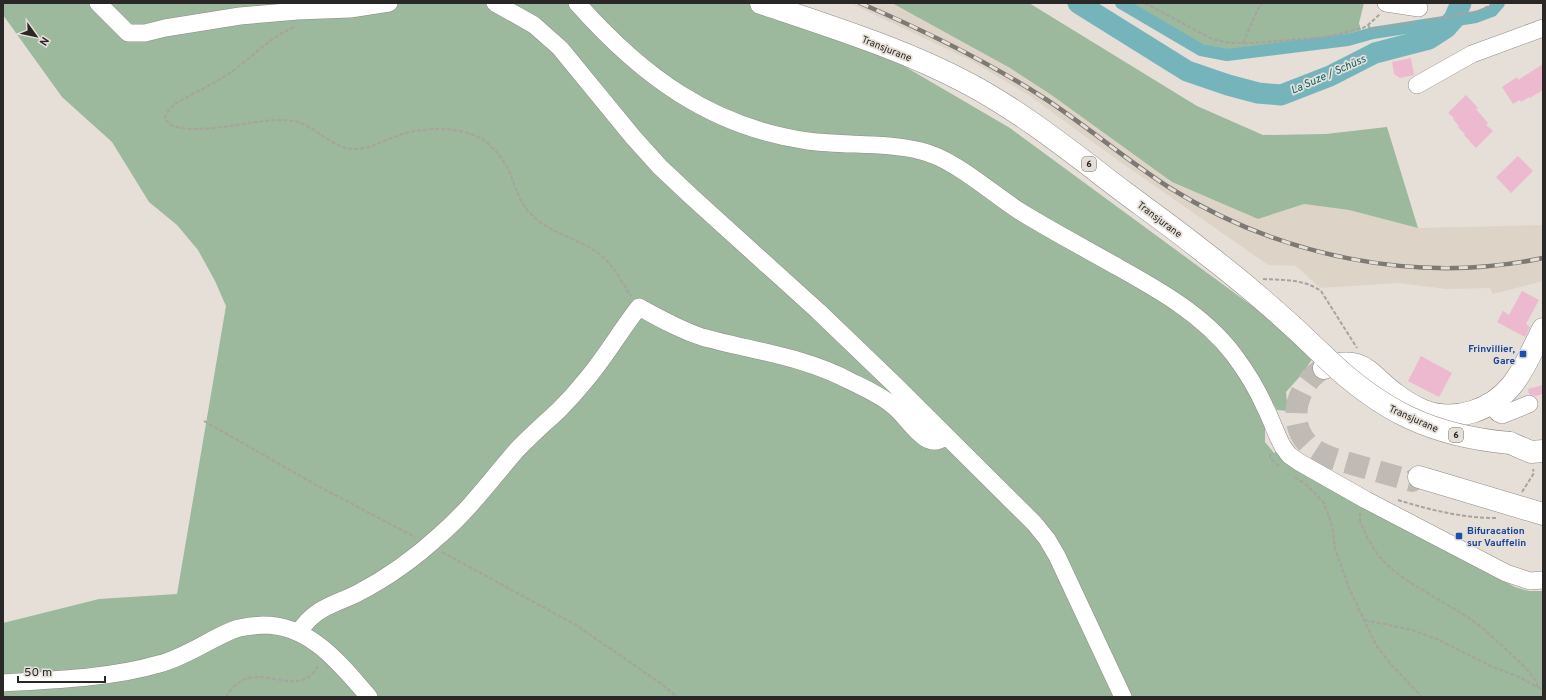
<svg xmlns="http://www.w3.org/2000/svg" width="1546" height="700" font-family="Overpass,sans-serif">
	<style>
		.built { fill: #ddd4c7 }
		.green { fill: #9cb89d }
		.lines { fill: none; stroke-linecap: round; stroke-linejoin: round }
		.canal { stroke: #76b4bc; stroke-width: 12 }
		.river { stroke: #76b4bc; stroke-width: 21 }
		.building { fill: #ecb9cf }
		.major-tunnel { stroke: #c0bab4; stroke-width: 22; stroke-dasharray: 22 11; stroke-linecap: butt }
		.minor-casing { stroke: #908b85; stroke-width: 18 }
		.major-casing { stroke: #908b85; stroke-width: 23 }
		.path { stroke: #a8a39e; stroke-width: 2; stroke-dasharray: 4 2; stroke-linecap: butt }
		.minor { stroke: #fff; stroke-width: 17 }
		.major { stroke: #fff; stroke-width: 22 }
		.rail-casing { stroke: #7d7975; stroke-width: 4.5 }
		.rail { stroke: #e5dfd8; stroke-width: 3; stroke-dasharray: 9; stroke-linecap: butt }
		.major-bridge-casing { stroke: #908b85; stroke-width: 23; stroke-linecap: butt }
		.major-bridge { stroke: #fff; stroke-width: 22 }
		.transit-dot { fill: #1a4fb4; stroke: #e5dfd8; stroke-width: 1.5 }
		.labels { text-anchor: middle; stroke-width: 3.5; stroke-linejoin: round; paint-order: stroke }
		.shield { fill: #e5dfd8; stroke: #625f5b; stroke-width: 1 }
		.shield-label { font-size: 9px; font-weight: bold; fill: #2a2826 }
		.street-label { font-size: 10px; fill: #2a2826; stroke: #e5dfd8 }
		.transit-label { font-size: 10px; font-weight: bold; fill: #164399; stroke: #e5dfd8; text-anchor: end }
		.water-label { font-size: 11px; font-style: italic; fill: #0b636c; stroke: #e5dfd8 }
	</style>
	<rect width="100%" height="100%" fill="#e5dfd8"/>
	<path class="built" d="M850,3H892L902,7L1010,68L1050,94L1172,182L1258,219L1304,204L1349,210L1418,228L1543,225V281L1493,294L1490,288L1447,289L1398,283L1320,288L1296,266L1268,265L1112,156L1030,96L968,59Z"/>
	<path class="green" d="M3,3H796L1010,128L1289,333L1314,356L1303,373L1286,392L1288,411L1277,410L1258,378L1265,427V442L1274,453L1277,451L1443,548L1515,587L1529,591H1543V697H3V623L99,599L177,594L226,306L215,281L198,250L177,225L149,202L112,142L62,97L3,15Z
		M892,3H1029L1197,106L1263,135L1326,134L1387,127L1418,228L1349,210L1304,204L1258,219L1172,182L1050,94L1010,68Z
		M1117,3H1364L1359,23L1361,30L1348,34L1243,53L1192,42L1166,31Z"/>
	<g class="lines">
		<path class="canal" d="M1121,3L1201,50L1227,55L1348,40L1373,33L1476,17L1492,11L1499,3"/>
		<path class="river" d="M1078,3L1187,71L1228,85L1258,93L1281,95L1330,76L1375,53L1429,39L1446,28L1454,19L1461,3"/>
	</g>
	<path class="building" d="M1411,58L1414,75L1400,78L1394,74L1392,62Z
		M1543,64V90L1530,98L1529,97L1521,102L1520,100L1513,104L1502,87L1517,77L1518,80Z
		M1466,95L1478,108L1476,109L1488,123L1486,125L1493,131L1476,148L1469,141H1470L1464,135L1465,134L1458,127L1459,126L1453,119L1454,118L1448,113Z
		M1518,156L1533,171L1511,193L1496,177Z
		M1522,291L1539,300L1526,324L1530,327L1525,337L1497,322L1503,311L1509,315Z
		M1421,356L1452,373L1439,397L1408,381Z
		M1543,385V394L1535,396L1529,394L1528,389Z"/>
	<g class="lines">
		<path class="major-tunnel" d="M1324,368C1297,383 1285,423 1310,446C1318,453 1328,457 1338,460L1412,481L1419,477"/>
		<defs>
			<path id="minor" d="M98,3L128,33H145L165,28L240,16L298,11L350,9L389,3
				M495,3L534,25L560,48L633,137L660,167L693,198L818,311L894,384L1034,523L1047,539L1057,556L1123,697
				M577,3C641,75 710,127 808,141C844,146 887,142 921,151C955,159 991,193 1021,212C1052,231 1084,248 1116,266C1159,290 1204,315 1234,355C1246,371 1257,389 1265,407C1272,421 1276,434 1283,447L1289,455L1299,462L1366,500L1506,573L1530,581L1543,580
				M1386,3L1419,8
				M1417,85L1472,54L1543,28
				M1492,403L1498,413L1502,415L1529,404
				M299,632C315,607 334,605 358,593C387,578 416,557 440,535C468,511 491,480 515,452C529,437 544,424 559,410C568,401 577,391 585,381C605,358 620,331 639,307C659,318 680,330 702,337C752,351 803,356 850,381C864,388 880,395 892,405C903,413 918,436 929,440C936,443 940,440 946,437
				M3,683C53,680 111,678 159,664C186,657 208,640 233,630C243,626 253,626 263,625C311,625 340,664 369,697"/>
			<path id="major" d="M761,3C832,27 903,49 969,84C1025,114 1074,154 1124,192C1151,212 1179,232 1205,253C1247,285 1287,320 1325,357
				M1324,368C1363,354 1368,374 1395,394C1404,401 1414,407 1424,411C1455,423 1492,410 1512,385C1525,369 1533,348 1543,329
				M1510,443L1531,452L1543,451
				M1419,477L1543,514"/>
		</defs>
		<use href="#minor" class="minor-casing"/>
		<use href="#major" class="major-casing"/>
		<path class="path" d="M1145,3L1212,39L1230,43H1254L1326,37L1363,28L1368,25L1380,14
			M1426,21L1479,11L1494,3
			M1368,25L1371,30L1416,22
			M294,27C271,37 254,55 234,70C220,80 206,87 191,95C180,101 169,105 165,118C167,121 168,123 171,125C195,136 249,121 276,120C285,120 295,120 303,124C317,130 338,150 354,149C372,149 388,138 406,133C426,128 451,127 471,134C487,139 500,154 508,169C516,185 517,200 531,214C551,236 586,239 605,259C616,270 623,284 631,296
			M1243,43L1258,9L1263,3
			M1263,279C1283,280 1304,279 1321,291L1357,348
			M204,421L318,486L415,537
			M1270,454V458L1280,467
			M1295,477L1308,486L1324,503L1332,525L1335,549L1349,588L1376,645L1389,662L1422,697
			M1522,492L1534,473L1533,469
			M1398,500C1430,510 1463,518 1496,518
			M1360,513V521L1367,537L1378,555L1388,566L1406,580L1466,616L1484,629L1523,665L1537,682V687
			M442,552L576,625L663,685L677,697
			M1365,620L1412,630L1437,639L1493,667L1517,676L1543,690
			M226,697C229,692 235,684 241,681C267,666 301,700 319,664"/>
		<use href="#minor" class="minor"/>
		<use href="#major" class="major"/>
		<defs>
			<path id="rail" d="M860,3C923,30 985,60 1044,98C1087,126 1126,160 1170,188C1279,256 1416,285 1543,258"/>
		</defs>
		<use href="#rail" class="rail-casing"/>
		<use href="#rail" class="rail"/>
		<defs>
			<path id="major-bridge" d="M1325,357C1381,411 1432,436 1510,443"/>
		</defs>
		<use href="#major-bridge" class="major-bridge-casing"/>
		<use href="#major-bridge" class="major-bridge"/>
	</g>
	<g class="transit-dot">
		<rect x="1519" y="350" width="8" height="8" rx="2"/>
		<rect x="1455" y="532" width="8" height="8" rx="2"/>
	</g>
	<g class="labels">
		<g class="shield">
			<rect x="1082" y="157" width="14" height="14" rx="3"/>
			<rect x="1449" y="428" width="14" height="14" rx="3"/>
		</g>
		<g class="shield-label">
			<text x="1089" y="167">6</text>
			<text x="1456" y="438">6</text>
		</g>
		<g class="street-label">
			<text transform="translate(887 48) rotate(22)" y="4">Transjurane</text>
			<text transform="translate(1160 219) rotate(37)" y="4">Transjurane</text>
			<text transform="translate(1414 418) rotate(24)" y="4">Transjurane</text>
		</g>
		<g class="transit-label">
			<text x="1515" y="352">Frinvillier,<tspan x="1515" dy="12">Gare</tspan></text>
			<text x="1467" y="534" text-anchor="start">Bifuracation<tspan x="1467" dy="12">sur Vauffelin</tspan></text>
		</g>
		<g class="water-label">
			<text transform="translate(1328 74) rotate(-24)" y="4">La Suze / Schüss</text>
		</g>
	</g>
	<rect width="1546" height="700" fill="none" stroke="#2a2826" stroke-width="8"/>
	<g transform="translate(36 36) rotate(123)" stroke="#e5dfd8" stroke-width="3" paint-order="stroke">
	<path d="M0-3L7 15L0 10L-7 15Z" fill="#2a2826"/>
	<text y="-6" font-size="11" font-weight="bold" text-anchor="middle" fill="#2a2826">N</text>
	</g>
	<path d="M18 676v6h87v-6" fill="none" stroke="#2a2826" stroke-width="2"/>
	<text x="24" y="676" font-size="12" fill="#2a2826" stroke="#e5dfd8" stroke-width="3" paint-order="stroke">50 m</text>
</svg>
